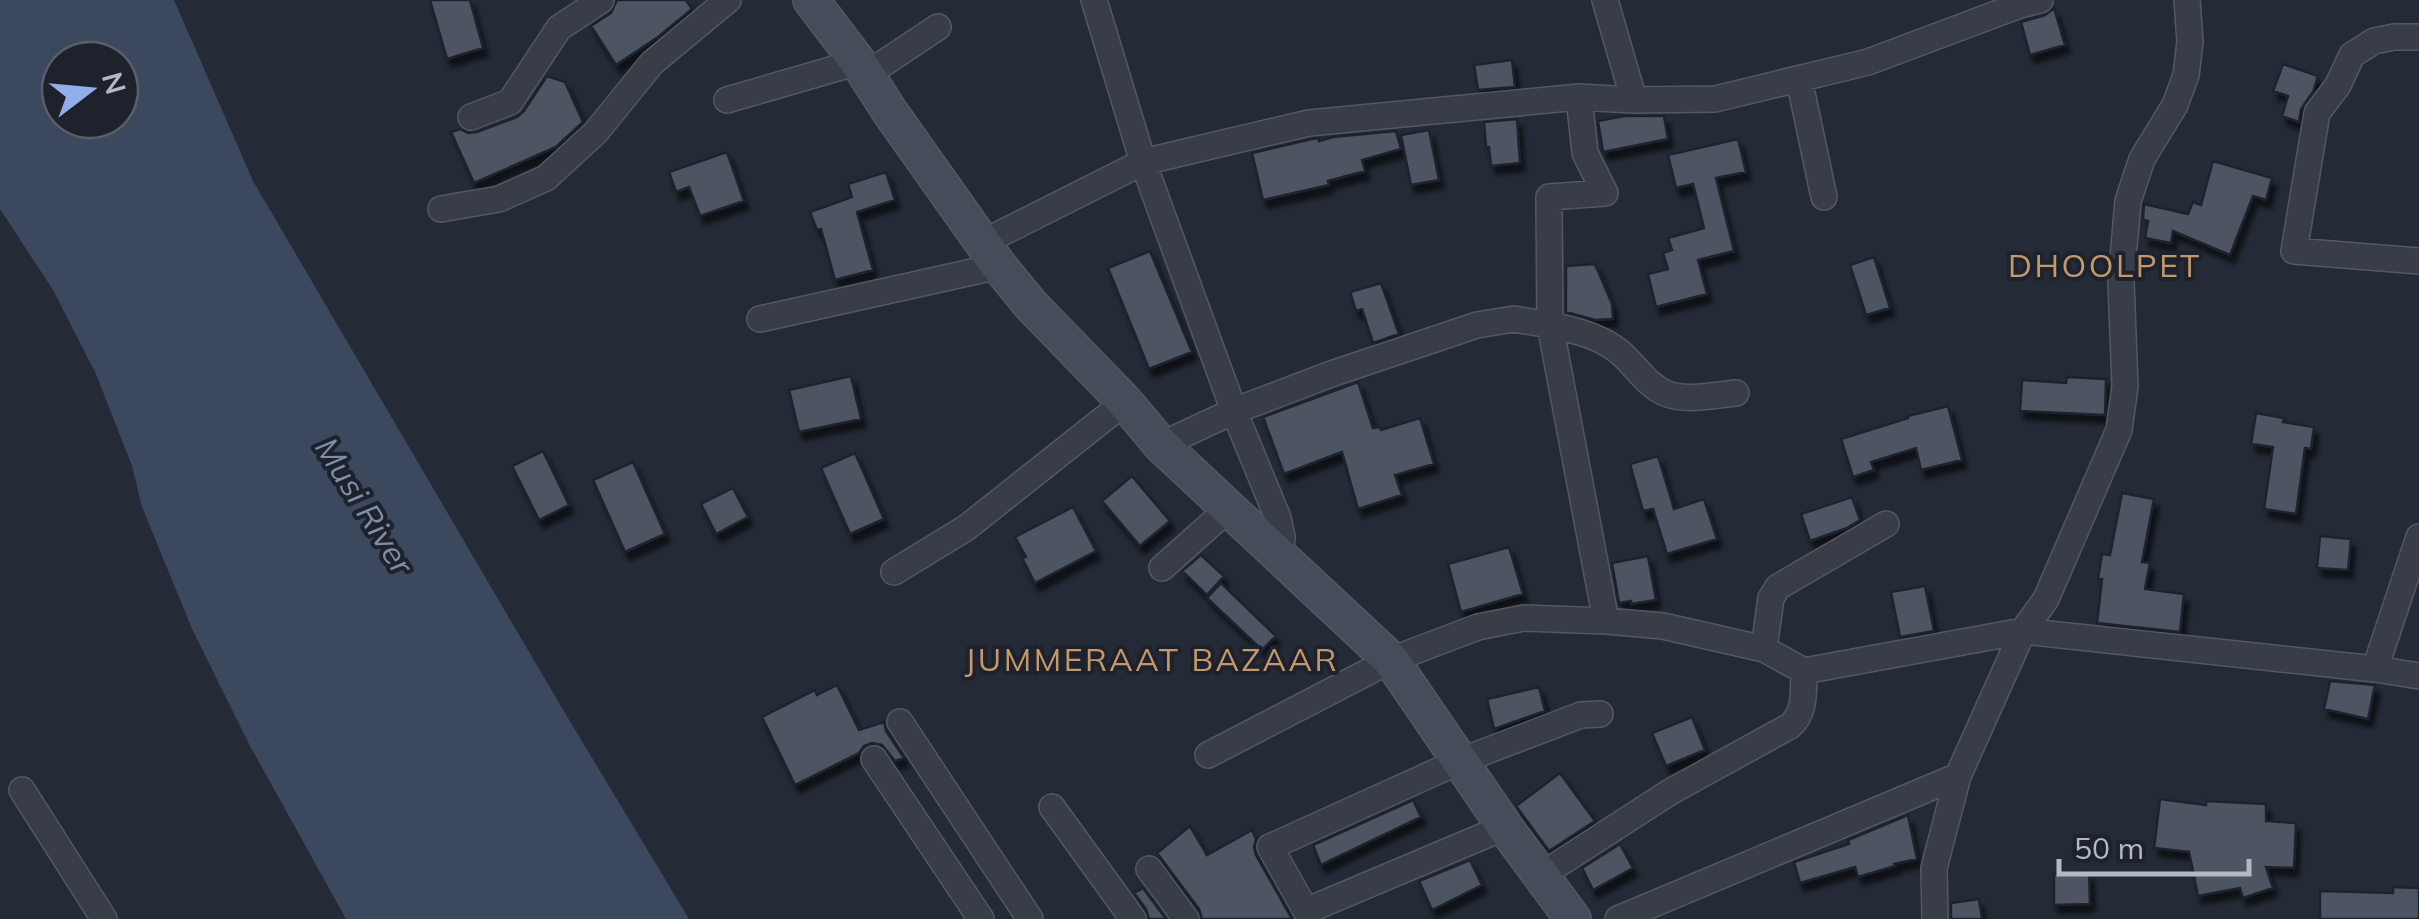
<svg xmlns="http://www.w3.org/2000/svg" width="2419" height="919" font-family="Mulish,sans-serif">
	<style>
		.water { fill: #3c485e; fill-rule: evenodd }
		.building { fill: #4d5562; stroke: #1f242e; stroke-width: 2.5; filter: url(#shadow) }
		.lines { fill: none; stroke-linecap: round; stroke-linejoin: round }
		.minor-casing { stroke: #535862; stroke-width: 28 }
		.secondary-casing { stroke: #535862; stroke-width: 38 }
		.minor { stroke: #383d47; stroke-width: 25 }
		.secondary { stroke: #464c5a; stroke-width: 35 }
		.labels { text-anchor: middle; stroke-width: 8; stroke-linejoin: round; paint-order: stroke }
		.neighbourhood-label { font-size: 32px; letter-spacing: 2.5px; fill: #c5986c; stroke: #1d222c }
		.water-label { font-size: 32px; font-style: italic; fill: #7e8ea8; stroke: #1d222c }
	</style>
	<defs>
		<filter id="shadow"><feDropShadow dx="4.5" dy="8" stdDeviation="2.5" flood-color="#0009"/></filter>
	</defs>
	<rect width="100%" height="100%" fill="#242b36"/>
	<path class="water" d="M0,0H174L253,181L559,703L689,919H346L249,744L193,631L142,507L132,466L96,374L53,290L0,209ZM60,60H120V120H60Z"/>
	<path class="building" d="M430,0H470L483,48L447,59Z
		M617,0H686L692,9L658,37L616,65L591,26L611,13Z
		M2054,8L2065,45L2030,55L2021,22L2045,15Z
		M1512,60L1515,87L1478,90L1474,65Z
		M2283,64L2318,76L2313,92L2301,109L2299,122L2282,116L2288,96L2273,91Z
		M547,76L565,82L583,122L556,147L474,183L451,132L460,129L468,133L477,132L517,117L524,111Z
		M1624,116H1664L1668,139L1603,152L1598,121Z
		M1517,119L1520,163L1491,166L1489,147H1486L1484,122Z
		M1429,130L1439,180L1411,185L1401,135Z
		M1396,131L1401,149L1362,160L1365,171L1328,181L1329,185L1263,200L1252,153L1312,139L1319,138V141L1333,137Z
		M1738,139L1746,172L1716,178L1734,251L1698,260L1707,294L1656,307L1648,274L1668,269L1663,253L1672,250L1668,238L1704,228L1693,184L1676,188L1668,155Z
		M727,152L744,201L700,216L689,187L676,192L669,172Z
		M2213,161L2272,178L2266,200L2253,196L2230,255L2173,231L2171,243L2145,238L2148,221L2143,219L2144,204L2188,214L2193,202L2201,205Z
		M886,172L895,200L857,212L873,270L835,280L821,229L817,230L810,212L852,197L848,184Z
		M1150,251L1192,352L1149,369L1108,268Z
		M1874,257L1890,308L1866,315L1850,265Z
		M1595,264L1612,304L1613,319L1595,320L1566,312V266Z
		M1381,283L1399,334L1373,343L1362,309L1356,311L1350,292Z
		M851,376L861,419L799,432L789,390Z
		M2067,377L2106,379L2105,415L2020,411L2022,380L2066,383Z
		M1358,382L1373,428L1380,427L1381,430L1420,418L1434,464L1395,475L1402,495L1358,509L1342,452L1284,474L1263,417Z
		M1948,406L1962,460L1921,470L1916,448L1871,462L1874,470L1853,477L1841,439L1908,418V416Z
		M2256,413L2284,418L2283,422L2314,427L2311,449L2305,448L2296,514L2264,509L2273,447L2251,444Z
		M543,451L569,505L539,520L512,466Z
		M855,453L884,519L850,534L821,468Z
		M1658,456L1674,509L1704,499L1717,539L1667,554L1653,509L1643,511L1630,464Z
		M633,462L665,534L625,552L593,480Z
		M1132,476L1170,521L1140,546L1102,501Z
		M733,488L748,517L716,534L701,504Z
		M2122,493L2154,499L2142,562L2150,563L2145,589L2184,594L2180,632L2097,623L2102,579L2098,578L2102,554L2110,555Z
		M1852,497L1860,520L1847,528L1810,541L1801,514Z
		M1073,507L1096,551L1035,583L1022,558L1026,557L1015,537Z
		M2320,536L2351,539L2348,570L2317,568Z
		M1509,547L1523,594L1461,612L1448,564Z
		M1201,555L1224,576L1207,595L1182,571Z
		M1648,556L1656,600L1631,604V601L1619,603L1612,563Z
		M1221,583L1276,636L1262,650L1207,598Z
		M1925,586L1934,631L1900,637L1891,592Z
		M2330,681L2375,685L2368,719L2324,709Z
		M837,685L859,730L884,722L886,731L904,758L895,761L882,745L872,743L864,746L859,753L795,785L762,717L815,690L817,695Z
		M1539,687L1545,711L1494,729L1487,699Z
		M1692,717L1705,750L1666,766L1652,733Z
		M1560,773L1595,821L1549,851L1516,806Z
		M2160,799L2206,805V801L2266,804V821L2296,823L2294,868L2266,867L2273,888L2243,898L2240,888L2198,896L2189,852L2154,848Z
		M1413,800L1421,817L1321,865L1313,845Z
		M1908,815L1917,859L1894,864L1895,866L1858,877L1855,867L1800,883L1794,862L1849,844L1848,840Z
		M1190,826L1207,855L1252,830L1256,839L1254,847L1256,855L1292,919H1202L1199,909L1157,853Z
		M1620,844L1633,868L1593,890L1582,868Z
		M1470,860L1482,885L1432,910L1419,881Z
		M2089,873L2090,904L2054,905V874Z
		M2393,887L2419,888V919H2320V891L2393,893Z
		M1143,888L1166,919H1149L1146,909L1134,893Z
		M1979,899L1982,919H1951V903Z"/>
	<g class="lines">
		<defs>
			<path id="minor" d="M1094,0L1143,162L1234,411L1278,518L1282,537L1280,559
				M1605,0L1634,100
				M2419,37H2394L2374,41L2352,55L2338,85L2317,113L2294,251L2419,261
				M866,75L938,27
				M1799,79L1824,197
				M727,100L858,62
				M471,117L510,102L559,28L601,0
				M441,209L499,199L546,178L596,132L652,63L728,0
				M982,243L1143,162L1309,123L1579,97L1634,100L1715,99L1868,62L2020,5L2040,0
				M760,319L999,266
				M1161,445L1234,411L1331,374L1477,325L1514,319L1550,325L1549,197L1605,193L1585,153L1579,97
				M1162,568L1228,509
				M894,572L966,528L1125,402
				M1606,621L1550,325C1574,330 1597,335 1617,350C1634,363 1645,384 1665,393C1686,402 1715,395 1736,393
				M2375,669L2419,537
				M1804,671L2023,631L2375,669L2419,676
				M900,722L1030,919
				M1208,755L1391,660L1478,627L1524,618L1606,621L1663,626L1764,649L1771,598L1778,587L1886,524
				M874,759L981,919
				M22,790L104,919
				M1052,807L1133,919
				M1505,827L1306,911L1270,847L1460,761L1581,715L1600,714
				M1149,869L1186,919
				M1540,876L1670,792L1790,726C1806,712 1803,692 1804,671L1764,649
				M1618,919L1958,776
				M1935,919L1934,868L1958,776L2023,631L2046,599L2119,430L2125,386L2121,281L2128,201L2142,159L2175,105L2186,75L2190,42L2187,0"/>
			<path id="secondary" d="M811,0L858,62L890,112L999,266L1030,304L1125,402L1161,445L1391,660L1505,827L1573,919"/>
		</defs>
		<use href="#minor" class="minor-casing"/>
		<use href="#secondary" class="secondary-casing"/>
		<use href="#minor" class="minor"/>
		<use href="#secondary" class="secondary"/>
	</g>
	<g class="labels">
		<g class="neighbourhood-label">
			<text x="2105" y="277">DHOOLPET</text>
			<text x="1152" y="671">JUMMERAAT BAZAAR</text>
		</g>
		<g class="water-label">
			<text transform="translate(364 506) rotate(58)" y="11">Musi River</text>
		</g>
	</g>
	<g transform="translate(90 90) rotate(74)"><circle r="48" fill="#1d222c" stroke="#595e68" stroke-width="2.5"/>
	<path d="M0-8L18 38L0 25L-18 38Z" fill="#92aee9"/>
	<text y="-15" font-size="28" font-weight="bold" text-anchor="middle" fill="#b3b8c3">N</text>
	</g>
	<path d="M2059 859v15h190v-15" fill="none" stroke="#b3b8c3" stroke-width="5"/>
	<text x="2074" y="859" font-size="30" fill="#b3b8c3" stroke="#1d222c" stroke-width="8" paint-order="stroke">50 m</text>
</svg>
